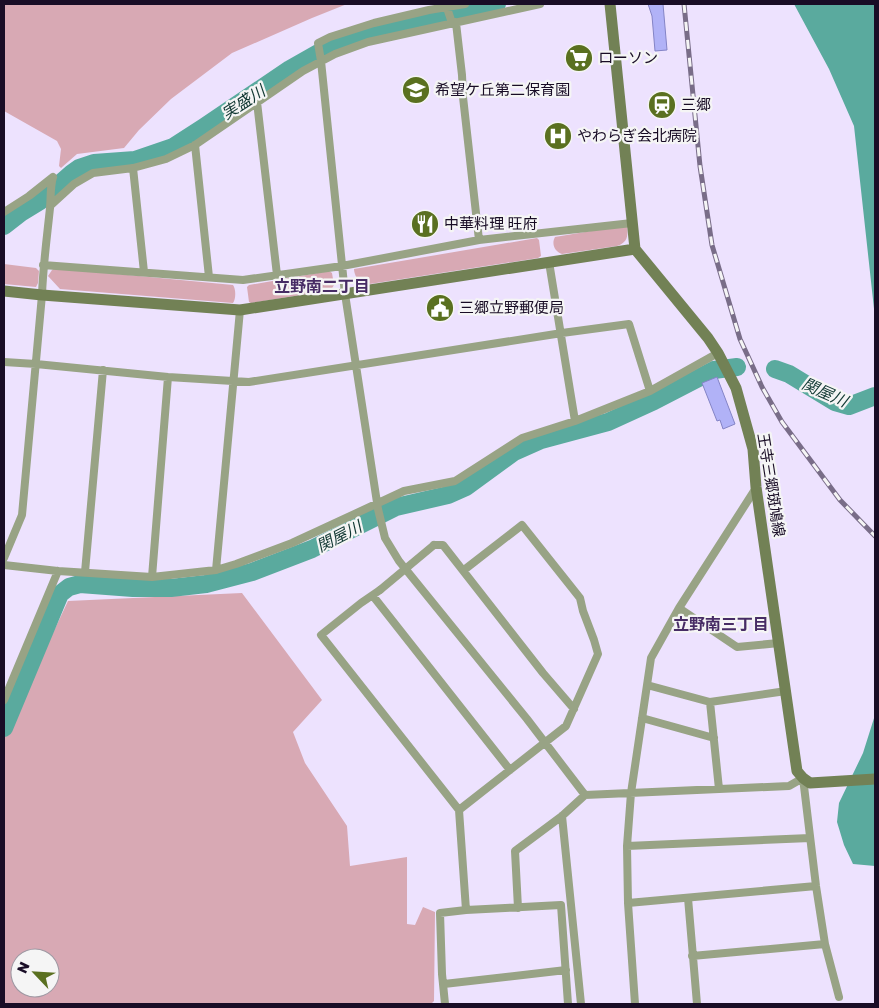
<svg xmlns="http://www.w3.org/2000/svg" width="879" height="1008" font-family="'Golos Text','Noto Sans JP',sans-serif">
	<style>
		.green { fill: #d8a9b4; fill-rule: evenodd }
		.water { fill: #5aaa9e }
		.lines { fill: none; stroke-linecap: round; stroke-linejoin: round }
		.river { stroke: #5aaa9e; stroke-width: 18 }
		.building { fill: #b1b2f7; stroke: #8484c6 }
		.street { stroke: #98a385; stroke-width: 8 }
		.secondary { stroke: #728155; stroke-width: 11 }
		.rail-casing { stroke: #796d88; stroke-width: 5 }
		.rail { stroke: #f5f5f5; stroke-width: 3; stroke-dasharray: 9; stroke-linecap: butt }
		.street-bridge { stroke: #98a385; stroke-width: 8 }
		.labels { text-anchor: middle; stroke-width: 4.5; stroke-linejoin: round; paint-order: stroke }
		.poi-label { font-size: 15px; fill: #190d26; stroke: #f5f5f5; text-anchor: start }
		.street-label { font-size: 15px; fill: #190d26; stroke: #f5f5f5 }
		.water-label { font-size: 16px; font-style: italic; fill: #103732; stroke: #f5f5f5 }
		.neighbourhood-label { font-size: 16px; font-weight: bold; fill: #472c65; stroke: #f5f5f5 }
	</style>
	<rect width="100%" height="100%" fill="#ede2fe"/>
	<path class="green" d="M4,4H347L312,18L232,53L171,99L139,130L124,148L77,154L61,168L59,166L61,149L57,141L4,111Z
		M627,225C628,236 628,242 617,246L562,254C555,252 551,244 555,237Z
		M537,238L539,240L541,256L538,258L363,285C358,282 354,274 354,269Z
		M4,264L36,268L39,271L38,283L36,287L4,284Z
		M55,268L233,285C236,289 236,299 233,303L60,289L48,276L52,270Z
		M329,271L332,273L334,285L331,290L251,303L249,302L247,287L249,285Z
		M242,593L322,700L293,732L305,763L347,826L350,866L407,857V924L415,925L423,907L435,912L434,1001L431,1004H4V737L68,601ZM20,958H50V988H20Z"/>
	<path class="water" d="M794,4H875V318L854,126L829,69Z
		M875,715V866L853,864L844,845L837,822L839,803L863,753Z"/>
	<g class="lines">
		<path class="river" d="M4,226L22,212L40,201L72,173L79,168L94,163L135,160L173,147L204,127L290,69L327,48L398,27L497,4
			M775,369L789,374L835,402L849,406L875,396
			M4,728L60,594L69,587L80,584L133,588H171L206,584L252,572L312,549L396,507L448,495L466,487L514,452L541,440L608,422L654,401L714,370L737,367"/>
	</g>
	<path class="building" d="M648,4H663L667,50L655,51L652,16Z
		M446,298L449,316L434,319L432,300Z
		M717,377L735,424L723,429L720,420L717,421L702,383Z"/>
	<g class="lines">
		<path class="street" d="M465,4L429,10L374,23L330,37L318,43L321,61L345,294L378,509L385,538L399,561L527,719L585,795
			M447,8L451,20L456,23L462,75L463,97L479,240
			M257,102L277,275
			M195,145L209,277
			M133,168L144,272
			M51,205L74,184L93,173L133,168L166,159L195,145L303,71L335,54L368,42L540,4
			M4,212L29,196L53,177
			M549,262L575,421
			M43,265L243,280L342,266L479,240L632,223
			M4,362L36,364L168,377L249,382L562,333L629,324L650,391
			M434,545H443L543,673L574,709
			M4,558L22,515L42,295C43,266 47,237 50,208C51,198 50,187 53,177
			M4,565L58,571L152,577L216,570L236,564L292,543L404,491L455,481L522,438L575,421L650,391L718,353
			M216,570L240,310
			M85,572L103,370
			M152,577L168,377
			M380,590L361,603L321,635L459,810L466,910
			M373,596L510,770
			M679,608L737,647L779,643
			M647,685L710,702L786,691
			M4,700L58,571
			M710,702L719,789
			M642,718L714,738
			M459,810L566,726L598,654L594,640L583,611L580,598L522,525L464,570
			M562,816L581,1004
			M627,846L810,838
			M688,898L697,1004
			M628,903L816,886
			M518,908L515,851L562,816L585,795L789,786L803,778L816,886L825,944L839,997
			M692,956L825,944
			M444,984L566,970
			M445,1004L442,974L440,913L466,910L561,905L568,1004
			M635,1004L628,903L627,846L631,793L651,658L679,608L756,488"/>
		<path class="secondary" d="M610,4L635,249L708,338L718,353L736,388L753,449L756,487L797,771L803,778L810,783L875,779
			M4,291L42,295L240,310L635,249"/>
		<defs>
			<path id="rail" d="M684,4L700,166L712,245L740,339L762,387L782,422L840,500L875,536"/>
		</defs>
		<use href="#rail" class="rail-casing"/>
		<use href="#rail" class="rail"/>
		<path class="street-bridge" d="M380,590L434,545"/>
	</g>
	<defs>
		<symbol id="supermarket-disc" viewBox="-11 -11 22 22"><circle r="9.5" fill="#5a7020" stroke="#f5f5f5"/><path d="M-6-5.5h2.5l.6 2H6L4.5 2H-2.5L-4.4-4H-6ZM-1.5 3.2a1.3 1.3 0 1 0 .1 0ZM3 3.2a1.3 1.3 0 1 0 .1 0Z" fill="#fff"/></symbol>
		<symbol id="school-disc" viewBox="-11 -11 22 22"><circle r="9.5" fill="#5a7020" stroke="#f5f5f5"/><path d="M0-5L7-2L0 1L-7-2ZM-4 1L0 2.5L4 1V4Q0 6-4 4Z" fill="#fff"/></symbol>
		<symbol id="station-disc" viewBox="-11 -11 22 22"><circle r="9.5" fill="#5a7020" stroke="#f5f5f5"/><path d="M-3-6H3Q5-6 5-4V2Q5 4 3 4L4.5 6H3L1.5 4h-3L-3 6H-4.5L-3 4Q-5 4-5 2V-4Q-5-6-3-6ZM-3.5-4v3h7v-3ZM-3.5 1v1.5H-2V1ZM2 1v1.5H3.5V1Z" fill="#fff"/></symbol>
		<symbol id="hospital-disc" viewBox="-11 -11 22 22"><circle r="9.5" fill="#5a7020" stroke="#f5f5f5"/><path d="M-5-5h3v3.5h4V-5h3V5h-3V1.5h-4V5h-3Z" fill="#fff"/></symbol>
		<symbol id="restaurant-disc" viewBox="-11 -11 22 22"><circle r="9.5" fill="#5a7020" stroke="#f5f5f5"/><path d="M-5-6h1v4h1v-4h1v4h1v-4h1v5L-1.5 .5V6h-2V.5L-5-1ZM5-6V6H3V1.5H1.5Q1.5-4 5-6Z" fill="#fff"/></symbol>
		<symbol id="civic-disc" viewBox="-11 -11 22 22"><circle r="9.5" fill="#5a7020" stroke="#f5f5f5"/><path d="M-.6-6.5H3V-4.5H.6V-3L4-1V1h2V6H-6V1h2V-1L-.6-3ZM-1.2 2.5V6h2.4V2.5Z" fill="#fff"/></symbol>
	</defs>
	<g fill-rule="evenodd">
		<use href="#supermarket-disc" x="563" y="42" width="32" height="32"/>
		<use href="#school-disc" x="400" y="74" width="32" height="32"/>
		<use href="#station-disc" x="646" y="89" width="32" height="32"/>
		<use href="#hospital-disc" x="542" y="120" width="32" height="32"/>
		<use href="#restaurant-disc" x="409" y="208" width="32" height="32"/>
		<use href="#civic-disc" x="424" y="292" width="32" height="32"/>
	</g>
	<g class="labels">
		<g class="poi-label">
			<text x="598" y="63">ローソン</text>
			<text x="435" y="95">希望ケ丘第二保育園</text>
			<text x="681" y="110">三郷</text>
			<text x="577" y="141">やわらぎ会北病院</text>
			<text x="444" y="229">中華料理 旺府</text>
			<text x="459" y="313">三郷立野郵便局</text>
		</g>
		<g class="street-label">
			<text transform="translate(771 485) rotate(81)" y="5">王寺三郷斑鳩線</text>
		</g>
		<g class="water-label">
			<text transform="translate(243 102) rotate(-33)" y="6">実盛川</text>
			<text transform="translate(825 392) rotate(24)" y="6">関屋川</text>
			<text transform="translate(339 536) rotate(-27)" y="6">関屋川</text>
		</g>
		<g class="neighbourhood-label">
			<text x="322" y="292">立野南二丁目</text>
			<text x="721" y="630">立野南三丁目</text>
		</g>
	</g>
	<rect width="879" height="1008" fill="none" stroke="#190d26" stroke-width="10"/>
	<g transform="translate(35 973) rotate(295)"><circle r="24" fill="#f5f5f5" stroke="#9d98a2"/>
	<path d="M0-4L9 19L0 12L-9 19Z" fill="#5a7020"/>
	<text y="-8" font-size="14" font-weight="bold" text-anchor="middle" fill="#190d26">N</text>
	</g>
</svg>
